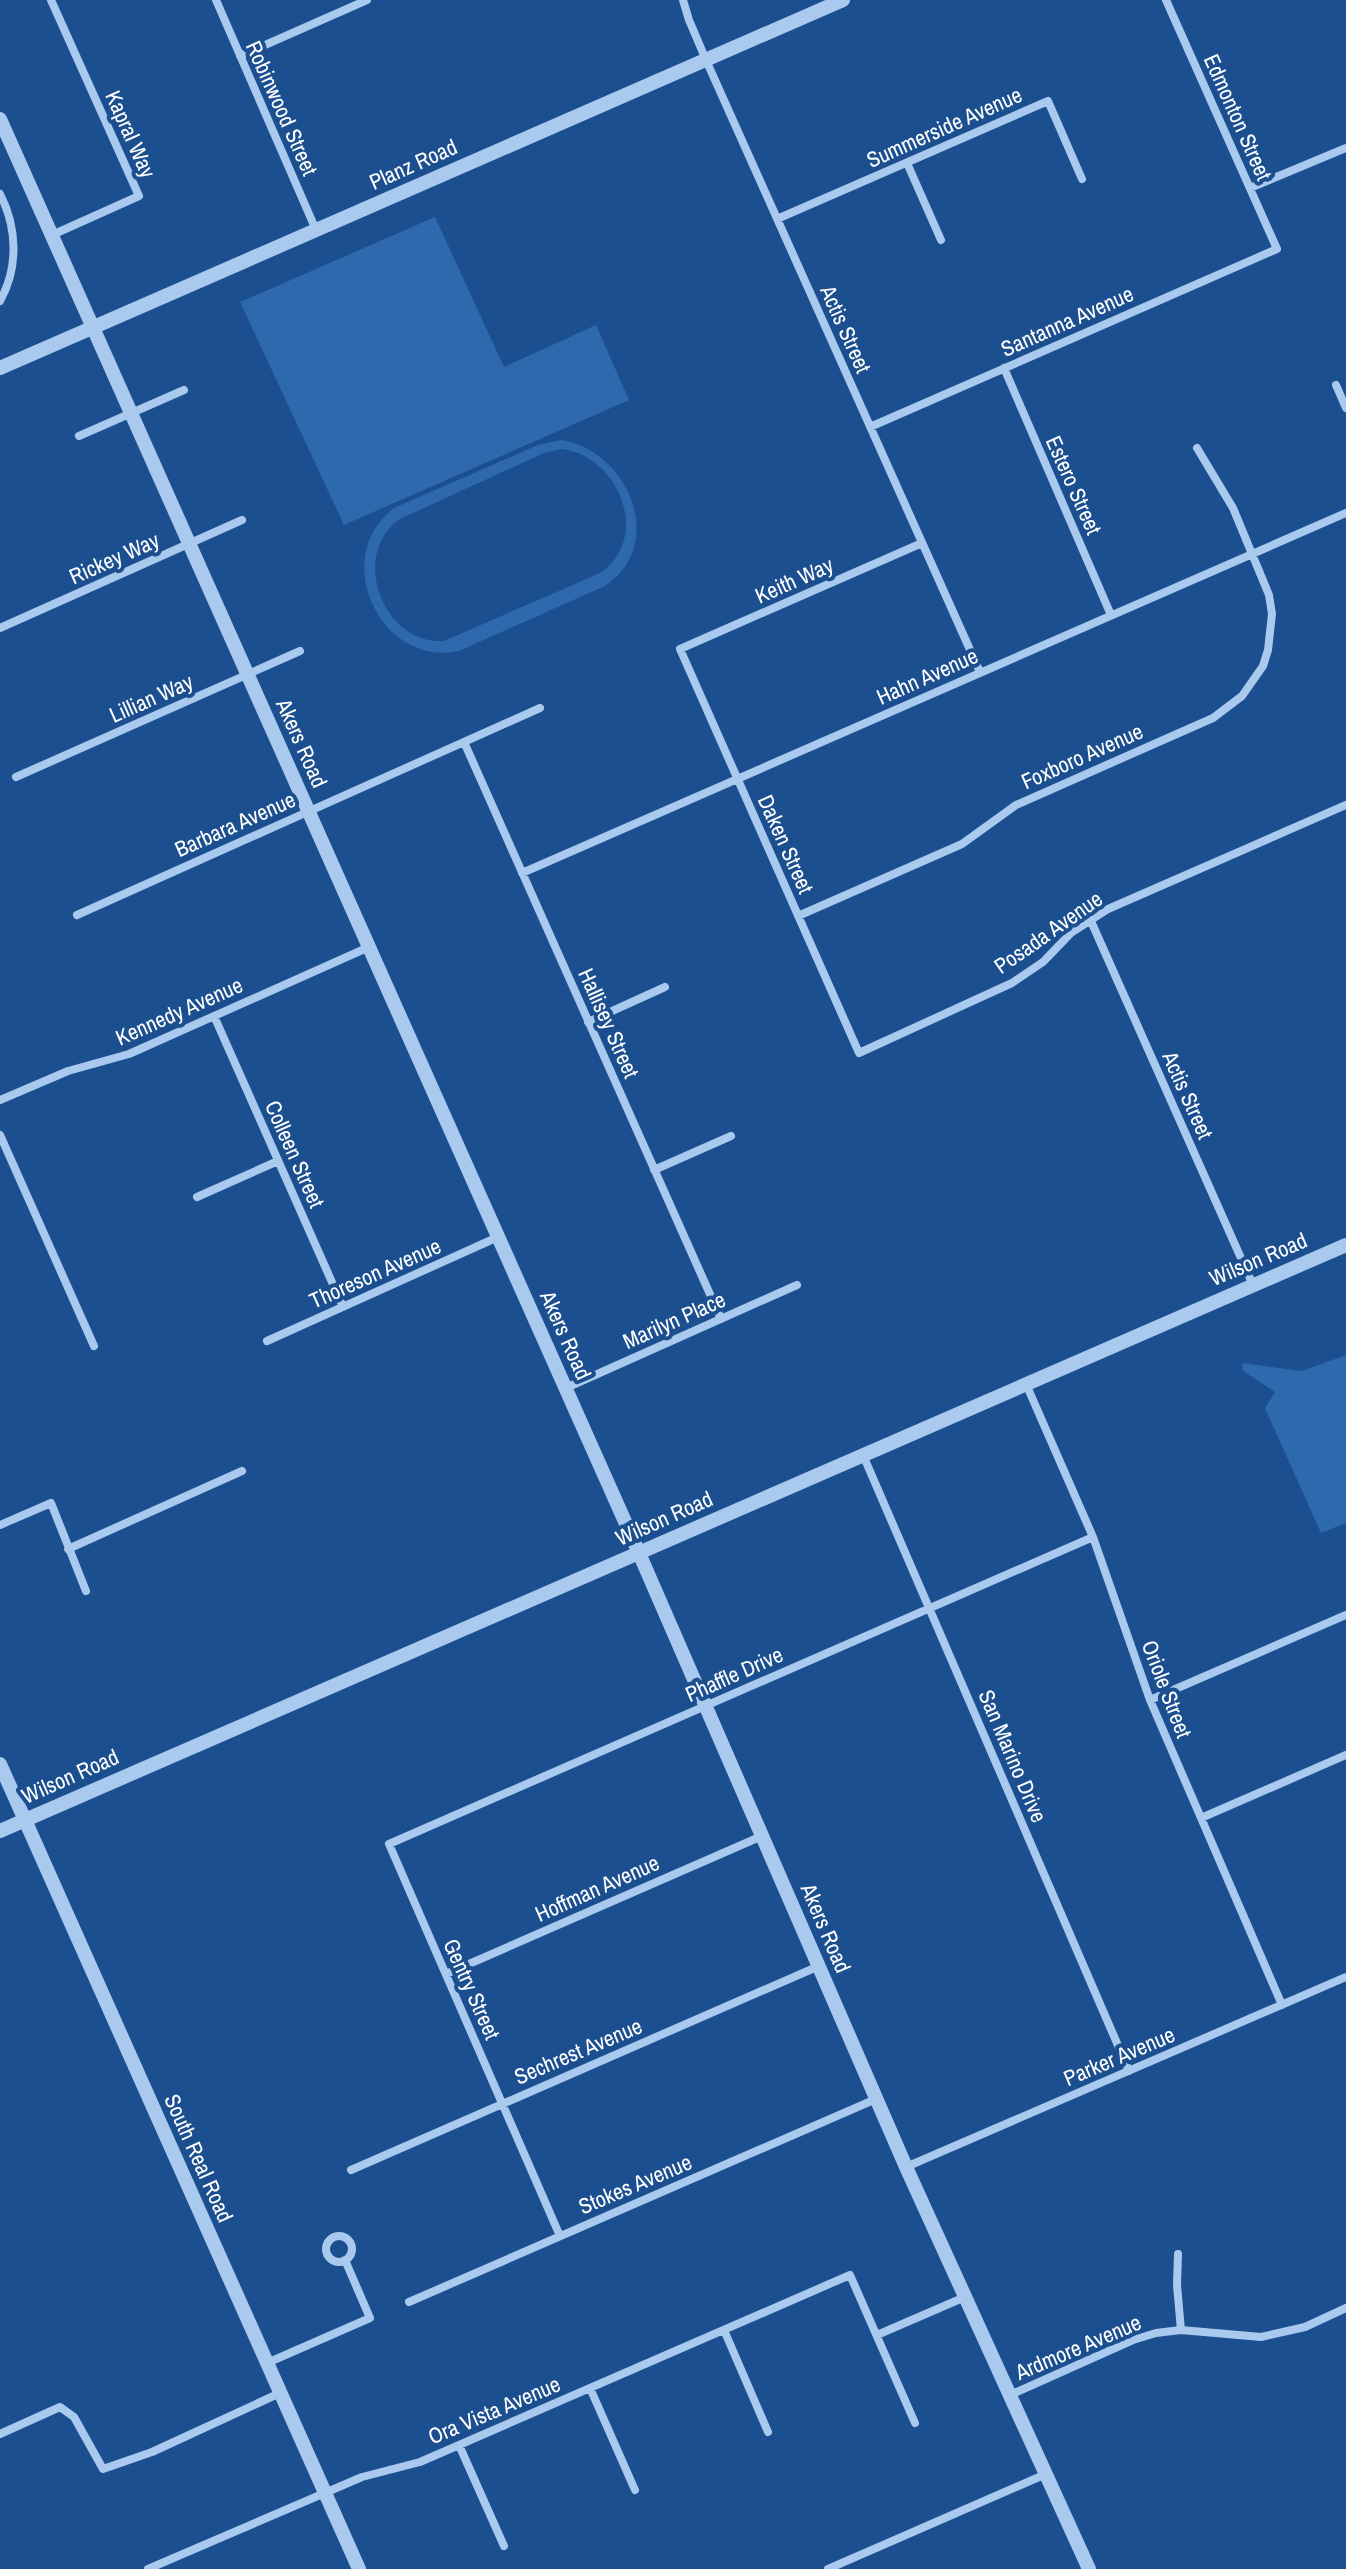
<svg xmlns="http://www.w3.org/2000/svg" width="1346" height="2569" font-family="'Archivo Narrow',sans-serif">
	<style>
		.green { fill: #2e69ad; fill-rule: evenodd }
		.lines { fill: none; stroke-linecap: round; stroke-linejoin: round }
		.minor { stroke: #a9c9ee; stroke-width: 8 }
		.tertiary { stroke: #a9c9ee; stroke-width: 14 }
		.labels { text-anchor: middle; stroke-width: 8; stroke-linejoin: round; paint-order: stroke }
		.street-label { font-size: 22px; fill: #fff; stroke: #1b4f8f }
	</style>
	<rect width="100%" height="100%" fill="#1b4f8f"/>
	<path class="green" d="M435,217L504,367L596,325L629,400L344,525L240,302Z
		M561,440C628,450 668,544 605,586L459,651C380,668 329,557 394,508L538,445ZM562,449C619,456 652,538 600,573L444,641C383,645 349,555 400,519L544,453Z
		M1346,1355V1523L1321,1533L1265,1408L1275,1392L1243,1371L1242,1363L1302,1371Z"/>
	<g class="lines">
		<path class="minor" d="M51,0L139,196L52,235
			M216,0L316,230
			M683,0L689,20L706,60L980,672
			M240,56L367,0
			M907,163L941,240
			M1250,188L1346,148
			M0,194C17,227 19,267 0,301
			M777,219L1048,101L1082,179
			M1004,368L1111,615
			M1336,385L1346,408
			M870,427L1277,249L1166,0
			M79,436L184,390
			M922,543L680,649L859,1053L1012,983L1043,962L1071,933L1108,909L1346,805
			M0,628L242,520
			M464,742L721,1319
			M16,777L300,651
			M522,873L1346,513
			M77,915L540,708
			M798,916L962,844L1016,805L1213,718L1242,696L1263,666L1268,650L1272,614L1269,595L1233,508L1197,448
			M1090,919L1253,1285
			M214,1016L343,1307
			M588,1022L665,987
			M0,1100L68,1071L129,1054L369,947
			M0,1135L94,1346
			M654,1170L731,1136
			M197,1197L278,1161
			M267,1341L498,1237
			M1026,1384L1093,1537L1150,1700L1282,2005
			M566,1388L797,1285
			M863,1455L1129,2071
			M0,1525L51,1503L86,1591
			M68,1549L242,1471
			M1150,1700L1346,1615
			M1201,1818L1346,1755
			M446,1974L762,1836
			M906,2167L1346,1977
			M351,2170L819,1966
			M560,2236L389,1844L1093,1537
			M326 2249a13 13 0 1 1 26 0a13 13 0 1 1-26 0Z
			M1178,2254L1177,2285L1181,2330
			M409,2302L876,2099
			M724,2330L768,2432
			M877,2335L965,2297
			M267,2363L370,2318L345,2260
			M590,2388L635,2490
			M1010,2395L1133,2340L1156,2333L1181,2330L1261,2337L1305,2327L1346,2308
			M0,2434L60,2407L74,2417L103,2469L152,2452L280,2393
			M459,2445L504,2546
			M148,2569L362,2477L420,2462L850,2275L915,2423
			M828,2569L1046,2474"/>
		<path class="tertiary" d="M0,119L639,1553L906,2167L1089,2569
			M0,368L843,0
			M0,1764L359,2569
			M0,1831L1346,1245"/>
	</g>
	<g class="labels">
		<g class="street-label">
			<text transform="translate(282 108) rotate(66)" y="8">Robinwood Street</text>
			<text transform="translate(1238 117) rotate(66)" y="8">Edmonton Street</text>
			<text transform="translate(944 127) rotate(-24)" y="8">Summerside Avenue</text>
			<text transform="translate(131 134) rotate(66)" y="8">Kapral Way</text>
			<text transform="translate(413 164) rotate(-24)" y="8">Planz Road</text>
			<text transform="translate(1067 321) rotate(-24)" y="8">Santanna Avenue</text>
			<text transform="translate(846 329) rotate(66)" y="8">Actis Street</text>
			<text transform="translate(1074 485) rotate(66)" y="8">Estero Street</text>
			<text transform="translate(114 558) rotate(-24)" y="8">Rickey Way</text>
			<text transform="translate(794 580) rotate(-24)" y="8">Keith Way</text>
			<text transform="translate(927 676) rotate(-24)" y="8">Hahn Avenue</text>
			<text transform="translate(151 698) rotate(-24)" y="8">Lillian Way</text>
			<text transform="translate(302 743) rotate(66)" y="8">Akers Road</text>
			<text transform="translate(1082 756) rotate(-24)" y="8">Foxboro Avenue</text>
			<text transform="translate(235 824) rotate(-24)" y="8">Barbara Avenue</text>
			<text transform="translate(786 844) rotate(66)" y="8">Daken Street</text>
			<text transform="translate(1048 932) rotate(-35)" y="8">Posada Avenue</text>
			<text transform="translate(179 1011) rotate(-24)" y="8">Kennedy Avenue</text>
			<text transform="translate(609 1023) rotate(66)" y="8">Hallisey Street</text>
			<text transform="translate(1188 1095) rotate(66)" y="8">Actis Street</text>
			<text transform="translate(295 1154) rotate(66)" y="8">Colleen Street</text>
			<text transform="translate(1258 1259) rotate(-23)" y="8">Wilson Road</text>
			<text transform="translate(375 1273) rotate(-24)" y="8">Thoreson Avenue</text>
			<text transform="translate(674 1320) rotate(-24)" y="8">Marilyn Place</text>
			<text transform="translate(566 1335) rotate(66)" y="8">Akers Road</text>
			<text transform="translate(664 1518) rotate(-24)" y="8">Wilson Road</text>
			<text transform="translate(734 1674) rotate(-24)" y="8">Phaffle Drive</text>
			<text transform="translate(1167 1689) rotate(69)" y="8">Oriole Street</text>
			<text transform="translate(1013 1756) rotate(67)" y="8">San Marino Drive</text>
			<text transform="translate(70 1776) rotate(-24)" y="8">Wilson Road</text>
			<text transform="translate(597 1888) rotate(-24)" y="8">Hoffman Avenue</text>
			<text transform="translate(826 1928) rotate(67)" y="8">Akers Road</text>
			<text transform="translate(472 1989) rotate(66)" y="8">Gentry Street</text>
			<text transform="translate(578 2051) rotate(-23)" y="8">Sechrest Avenue</text>
			<text transform="translate(1119 2056) rotate(-23)" y="8">Parker Avenue</text>
			<text transform="translate(199 2158) rotate(66)" y="8">South Real Road</text>
			<text transform="translate(635 2184) rotate(-23)" y="8">Stokes Avenue</text>
			<text transform="translate(1078 2347) rotate(-23)" y="8">Ardmore Avenue</text>
			<text transform="translate(494 2410) rotate(-23)" y="8">Ora Vista Avenue</text>
		</g>
	</g>
</svg>
